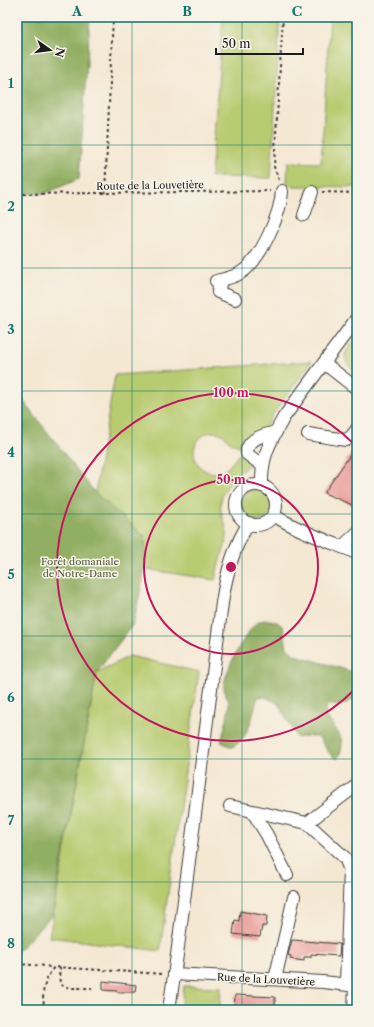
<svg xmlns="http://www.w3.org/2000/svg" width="374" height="1027" viewBox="0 0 374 1027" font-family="'Libre Caslon Text',serif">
	<rect width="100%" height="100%" fill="#f7f3e8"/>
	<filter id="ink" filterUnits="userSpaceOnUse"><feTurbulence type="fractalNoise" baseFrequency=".025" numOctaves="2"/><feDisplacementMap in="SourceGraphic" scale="8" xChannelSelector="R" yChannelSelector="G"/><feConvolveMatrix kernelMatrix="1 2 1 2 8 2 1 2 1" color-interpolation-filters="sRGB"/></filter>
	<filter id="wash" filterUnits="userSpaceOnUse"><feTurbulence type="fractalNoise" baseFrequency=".012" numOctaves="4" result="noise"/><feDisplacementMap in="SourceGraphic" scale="16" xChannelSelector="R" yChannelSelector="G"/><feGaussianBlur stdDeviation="0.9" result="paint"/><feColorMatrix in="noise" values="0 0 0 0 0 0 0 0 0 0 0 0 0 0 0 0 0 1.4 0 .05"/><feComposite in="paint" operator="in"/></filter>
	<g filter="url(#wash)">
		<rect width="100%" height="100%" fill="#f4e8d3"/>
		<g fill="#b7cb6f" stroke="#6a7446">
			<path d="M223,17H280L271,178L211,177Z"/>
			<path d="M330,17H357V187L291,186L287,183L288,162L321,163Z"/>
			<path d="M357,336V375L347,364L345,354Z"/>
			<path d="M312,361L275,411L265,428L242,447C240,446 236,445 234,444C226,440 225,432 213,432C208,432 203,435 200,438C183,455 205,482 225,470C230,466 235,459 239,454L245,457L250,464C235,477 215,492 222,515C224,522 227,527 227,535C227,544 223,551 220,559C218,566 217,573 215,580L145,569L146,551L144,536L95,493L115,375Z"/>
			<circle cx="257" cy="505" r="16"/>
			<path d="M130,656L199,672L160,951L49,937L97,672Z"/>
			<path d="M184,986L221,987L220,1010H181Z"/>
		</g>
		<g fill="#91af62" stroke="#56663f">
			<path d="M17,17H90L79,179L46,193L17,194Z"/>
			<path d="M17,393L95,493L144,536L146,551L145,569L133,624L97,672L52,915L17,952Z"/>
			<path d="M270,620L277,622L283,627L287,648L295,655L357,673V697C347,703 340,709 328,703C317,725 355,730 337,759C328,755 325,745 318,737L306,736L297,738L279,704L265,697H258C252,714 250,739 232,747L221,742C223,733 229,714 229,705C229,698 223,692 224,685C226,669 245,632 258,622C261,620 266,620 270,620Z"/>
		</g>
		<g id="blocks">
			<g fill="#e99593">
				<path d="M357,445V507L324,493Z"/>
				<path d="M240,911L267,916L266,926H262L260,937L233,934L235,920L239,921Z"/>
				<path d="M292,940L340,944L339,956L311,954V957H304V961L290,959L291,956L288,955Z"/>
				<path d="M103,981L136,985L135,992H117V991L103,990Z"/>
				<path d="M235,995L275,997V1010H234Z"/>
			</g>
		</g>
	</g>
	<g filter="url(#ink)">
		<use href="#blocks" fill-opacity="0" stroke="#3c3b37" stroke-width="1"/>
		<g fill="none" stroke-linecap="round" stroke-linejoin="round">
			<defs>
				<g id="minor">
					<path d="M304,215L312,192"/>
					<path d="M221,280L218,292L235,299"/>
					<path d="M216,281C226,279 235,277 242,272C261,259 281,213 282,191"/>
					<path d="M324,363L357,389"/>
					<path d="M308,434L346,440L351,437L357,429"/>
					<path d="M263,466L247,454V449C252,437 264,435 276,432"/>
					<circle cx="256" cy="505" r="20"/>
					<path d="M262,486C261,456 270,442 284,417L357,318"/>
					<path d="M273,515C299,531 328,541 357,553"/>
					<path d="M342,547L357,533"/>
					<path d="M230,806L307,823L345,858L350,870L346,984"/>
					<path d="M252,811L267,835L287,875"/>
					<path d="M307,823L357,785"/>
					<path d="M174,974L323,982L357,986"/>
					<path d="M275,979L294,897"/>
					<path d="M169,1010L177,955L222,603C226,575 233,547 249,523"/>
					<path d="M354,1010L355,985"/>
				</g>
			</defs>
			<use href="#minor" stroke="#3c3b37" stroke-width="14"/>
			<g stroke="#3c3b37" stroke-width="2" stroke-dasharray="3 3" stroke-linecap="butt">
				<path d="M357,153V146"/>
				<path d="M279,180L274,167L283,17"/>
				<path d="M322,192L357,193"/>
				<path d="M105,193L113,17"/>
				<path d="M17,194L270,191"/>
				<path d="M17,964L47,966L52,969"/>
				<path d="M60,967L59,978L61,985L70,988H92"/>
				<path d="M42,1010C45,1004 43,1000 43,994C44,984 48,975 54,967L162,974"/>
			</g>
			<use href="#minor" stroke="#fff" stroke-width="12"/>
		</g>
	</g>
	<path fill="none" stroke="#0f766e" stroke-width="1" stroke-opacity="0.55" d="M132,17V1010M242,17V1010M17,145H357M17,268H357M17,391H357M17,514H357M17,636H357M17,759H357M17,882H357"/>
	<g fill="none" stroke="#c2185b" stroke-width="2">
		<circle cx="231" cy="567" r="87"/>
		<path d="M356 688A174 174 0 1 1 356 446"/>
	</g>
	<g text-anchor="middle" stroke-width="3" stroke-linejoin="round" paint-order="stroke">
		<g font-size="10" fill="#1c1c1c" stroke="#f7f3e8">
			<text transform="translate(150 185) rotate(-1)" y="4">Route de la Louvetière</text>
			<text transform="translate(266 979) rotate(3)" y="4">Rue de la Louvetière</text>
		</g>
		<g font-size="10" fill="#525939" stroke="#f7f3e8">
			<text x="80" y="565">Forêt domaniale<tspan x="80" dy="12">de Notre-Dame</tspan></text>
		</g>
	</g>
	<circle cx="231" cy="567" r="6" fill="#c2185b" stroke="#f7f3e8" stroke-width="2"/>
	<g font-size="12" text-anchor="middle" font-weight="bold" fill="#c2185b" stroke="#f7f3e8" stroke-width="3" stroke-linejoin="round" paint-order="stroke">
		<text x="231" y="397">100 m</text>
		<text x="231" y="484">50 m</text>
	</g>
	<rect width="374" height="1027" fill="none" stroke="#f7f3e8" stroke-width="44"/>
	<g transform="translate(50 50) rotate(104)" stroke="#f7f3e8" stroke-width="3" paint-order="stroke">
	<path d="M0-3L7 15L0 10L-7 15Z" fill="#1c1c1c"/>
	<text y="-6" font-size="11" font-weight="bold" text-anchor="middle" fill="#1c1c1c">N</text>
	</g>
	<path d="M216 48v6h87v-6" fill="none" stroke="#1c1c1c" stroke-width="2"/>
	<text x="222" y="48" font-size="12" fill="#1c1c1c" stroke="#f7f3e8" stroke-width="3" paint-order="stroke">50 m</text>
	<rect x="22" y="22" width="330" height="983" fill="none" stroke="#0f766e" stroke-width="1.5"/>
	<g font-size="13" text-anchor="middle" font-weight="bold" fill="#0f766e">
		<text x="77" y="16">A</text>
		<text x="187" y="16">B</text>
		<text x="297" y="16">C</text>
		<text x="11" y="88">1</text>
		<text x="11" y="211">2</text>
		<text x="11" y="334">3</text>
		<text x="11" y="457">4</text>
		<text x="11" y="579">5</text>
		<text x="11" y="702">6</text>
		<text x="11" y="825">7</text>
		<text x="11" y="948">8</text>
	</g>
</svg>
